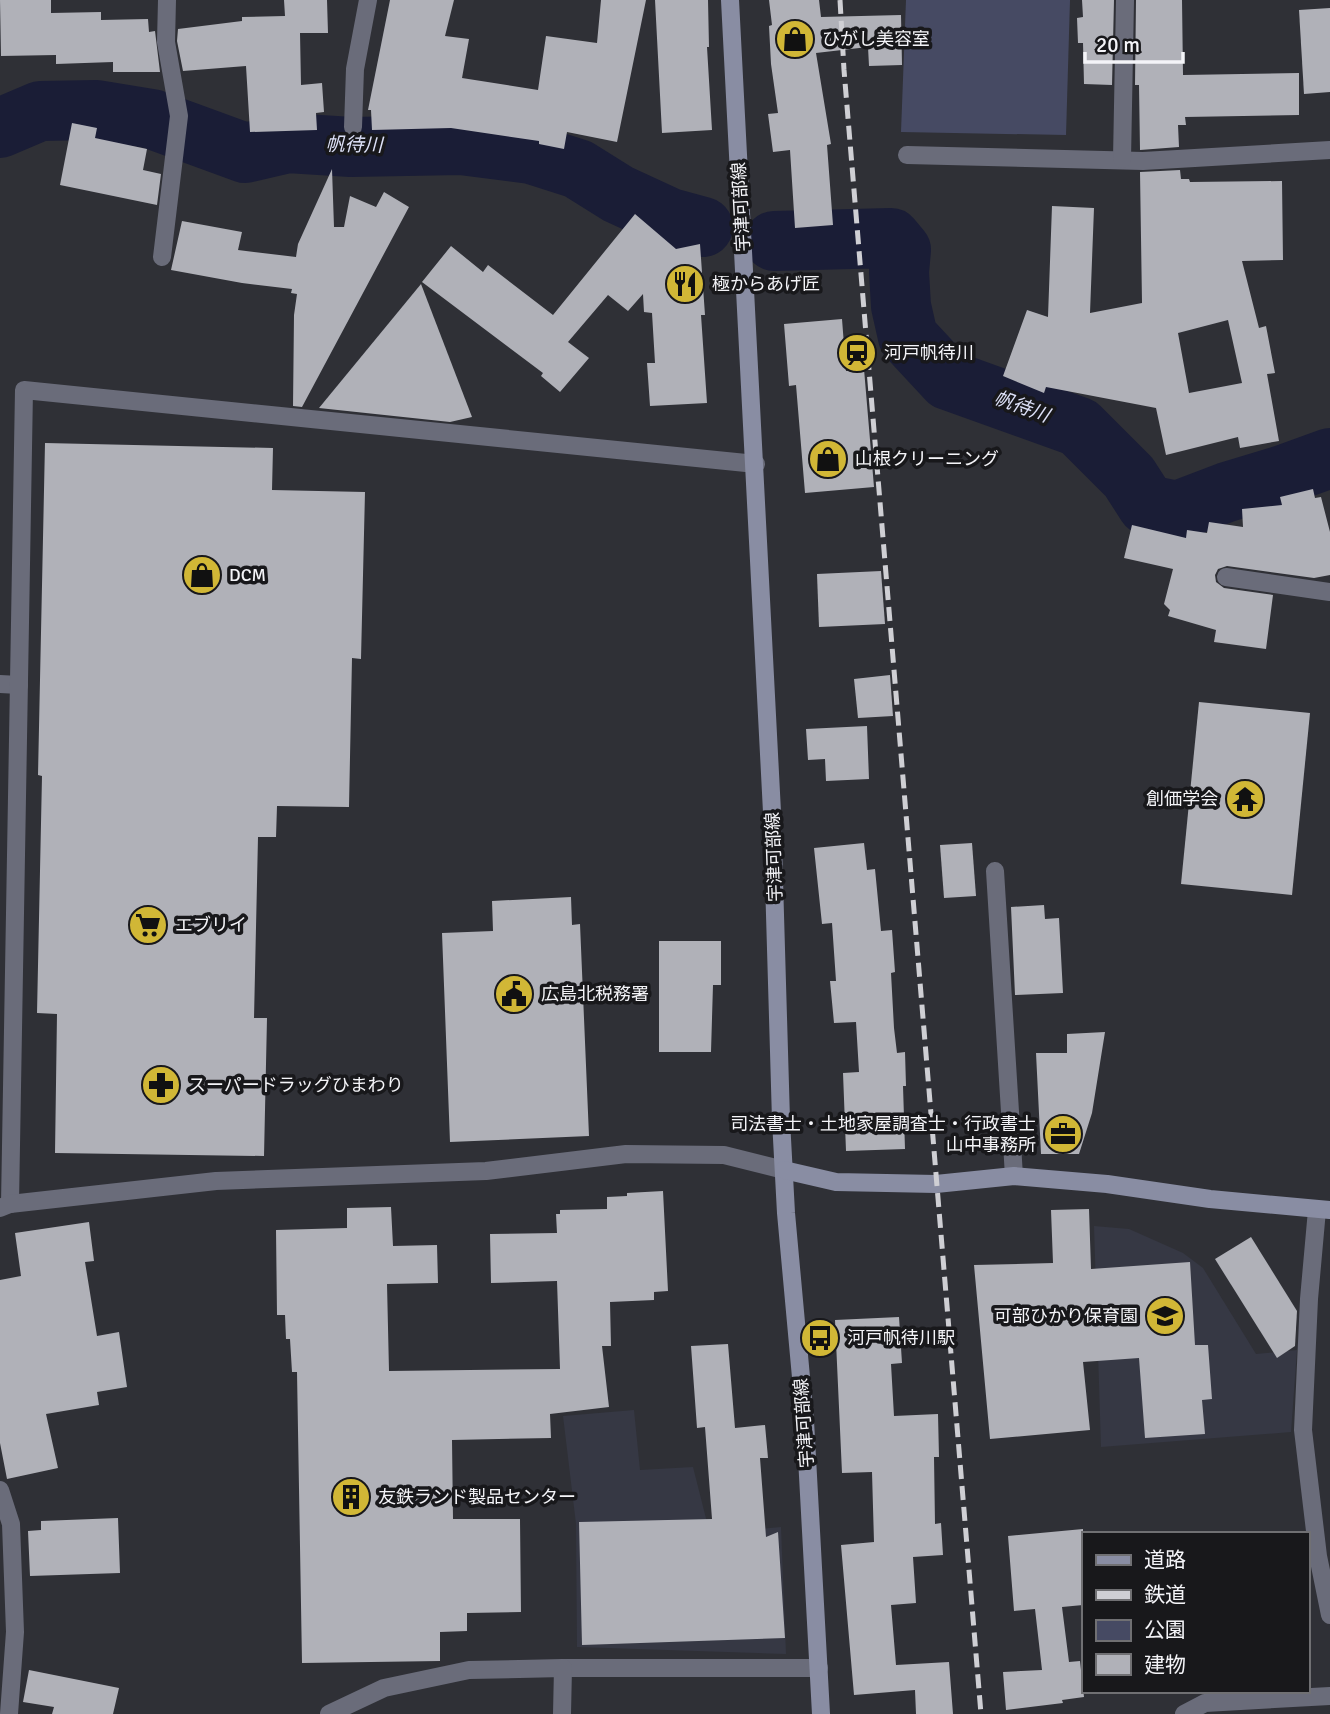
<svg xmlns="http://www.w3.org/2000/svg" width="1330" height="1714" viewBox="0 0 1330 1714" font-family="Signika,'Noto Sans JP',sans-serif">
	<rect width="100%" height="100%" fill="#2f3036"/>
	<g fill="#363844">
		<path d="M1094,1226L1129,1229L1183,1253L1203,1268L1256,1354L1297,1350L1291,1432L1101,1447Z"/>
		<path d="M634,1410L640,1470L693,1467L713,1546L746,1530L781,1527L786,1654L577,1647L576,1524L563,1416Z"/>
	</g>
	<path fill="#464a63" d="M906,0H1070L1066,135L901,132Z"/>
	<g fill="none" stroke-linecap="round" stroke-linejoin="round">
		<g stroke="#1a1d36" stroke-width="60">
			<path d="M0,128L40,111L97,110L152,119L245,153L288,143L351,147L461,145L531,154L578,169L618,194L670,218L703,227"/>
			<path d="M774,241L891,238L901,250L899,272L901,306L908,337L948,380L1079,427L1129,477L1147,505L1177,511L1227,492L1283,475L1330,458"/>
		</g>
	</g>
	<g fill="#b0b1b8" fill-rule="evenodd">
		<path d="M0,0H51V13L101,12V20L148,19L149,32L155,31L160,72H113V62L56,64V55L1,56Z"/>
		<path d="M284,0H327L328,33H300L301,85L322,83L324,112L316,113L317,130L250,132L246,66L183,71L177,41L178,29L242,21V17L285,16Z"/>
		<path d="M390,0H454L445,36L469,39L462,78L538,90L546,36L597,43L601,0H646L617,142L567,132L564,149L539,144V141L451,128L372,130L371,110H368Z"/>
		<path d="M655,0H708L709,47H707L712,130L662,133Z"/>
		<path d="M769,0H819L821,17L901,15L902,65L869,66L868,47L816,53L831,144L827,145L833,225L795,228L790,150L773,152L768,114L778,113L771,64L769,26L772,25Z"/>
		<path d="M1082,0H1114L1112,85L1084,84L1083,43H1078L1077,18L1083,17Z"/>
		<path d="M1136,0H1182L1183,75L1299,73V115L1185,117L1186,125H1178L1179,147L1140,150L1139,85H1135Z"/>
		<path d="M1330,8V92L1304,94L1299,10Z"/>
		<path d="M72,123L97,128L95,138L147,149L143,170L161,174L157,205L60,185Z"/>
		<path d="M332,169L334,227H344L350,196L376,207L384,192L409,207L302,407L293,406L294,315L297,294L291,293L292,289L242,283L171,270L182,221L242,232L238,250L296,257L298,244Z"/>
		<path d="M1180,170L1181,179H1189L1190,182L1282,181L1283,260L1242,261L1259,328L1266,326L1275,373L1267,374L1279,441L1240,448L1238,437L1166,455L1156,408L1046,387L1044,393L1003,376L1027,310L1048,317L1052,206L1094,208L1090,313L1142,303L1140,172ZM1228,320L1242,383L1189,393L1178,333Z"/>
		<path d="M635,214L676,249L700,244L705,315H701L707,403L650,406L647,363H655L652,313L644,312L643,294L628,311L608,295L568,342L589,358L560,392L541,376L543,373L422,282L451,246L483,272L488,265L553,315Z"/>
		<path d="M421,284L472,417L450,422L319,408Z"/>
		<path d="M842,319L846,371L864,369L874,487L805,493L796,385L789,386L784,324Z"/>
		<path d="M45,443L273,448L272,490L365,492L361,659L352,658L349,807L277,806L276,837H258L254,1018H267L264,1156L55,1153L57,1014L37,1013L42,776L38,775Z"/>
		<path d="M1313,489L1315,498L1321,497L1330,532V575L1314,578L1227,566L1218,569L1215,575L1216,582L1224,588L1273,595L1266,649L1214,642L1216,630L1168,616L1170,610L1164,604L1173,569L1124,558L1132,525L1186,538L1187,530L1207,533L1209,522L1243,527L1242,509L1282,505L1280,497Z"/>
		<path d="M881,571L885,624L819,627L817,574Z"/>
		<path d="M890,675L893,716L858,718L854,679Z"/>
		<path d="M1199,702L1310,713L1292,895L1181,884Z"/>
		<path d="M867,726L869,779L826,781L825,759L808,760L806,729Z"/>
		<path d="M864,843L867,870L875,869L881,931L892,930L895,972L891,973L894,1028L897,1053L905,1052L906,1086H903L905,1149L846,1151L843,1073L859,1072L856,1022L834,1023L830,981H836L832,923L822,924L814,848Z"/>
		<path d="M972,843L976,896L944,898L940,845Z"/>
		<path d="M571,897L572,925L580,924L589,1136L450,1142L442,933L493,931L492,901Z"/>
		<path d="M1044,905L1045,919L1059,918L1063,993L1015,995L1011,907Z"/>
		<path d="M659,941H721V985H713L711,1052H659Z"/>
		<path d="M1105,1032L1092,1113L1079,1154H1041L1036,1053H1067V1034Z"/>
		<path d="M663,1191L668,1291L654,1292V1300L610,1302L611,1346H602L609,1407L550,1414L551,1438L452,1440L453,1519H520L521,1612L467,1613V1631L440,1632V1661L302,1663L297,1372H292L290,1339H286L285,1315H277L276,1230L347,1228V1208L391,1207L393,1246L437,1245L438,1283L387,1284L389,1371L560,1369L557,1281L491,1283L490,1234L557,1233L556,1214H560V1210L607,1209V1197L627,1196V1193Z"/>
		<path d="M1089,1209L1091,1269L1190,1262L1195,1345H1208L1212,1399L1202,1400L1205,1434L1145,1438L1139,1358L1083,1362L1090,1430L990,1439L974,1265L1053,1263L1051,1210Z"/>
		<path d="M89,1222L94,1261L85,1262L97,1336L119,1332L127,1387L97,1392L99,1405L46,1414L58,1468L7,1479L0,1443V1280L21,1276L15,1233Z"/>
		<path d="M1251,1237L1297,1311L1295,1346L1277,1358L1215,1259Z"/>
		<path d="M899,1317L902,1363L891,1364L894,1416L938,1414L939,1457H934L935,1524L941,1523L943,1555L913,1557L916,1603L891,1605L896,1665L949,1662L953,1714H916L915,1690L854,1695L841,1545L874,1542L872,1472L842,1473L835,1320Z"/>
		<path d="M728,1344L735,1428L765,1425L768,1458H760L766,1537L778,1532L785,1638L582,1645L579,1522L712,1519L705,1427L697,1428L691,1346Z"/>
		<path d="M118,1518L120,1573L30,1576L28,1531L41,1530V1521Z"/>
		<path d="M1083,1529V1605L1062,1607L1069,1662L1080,1661L1084,1697L1062,1700L1063,1703L1006,1710L1003,1672L1042,1670L1035,1609L1014,1611L1008,1536Z"/>
		<path d="M29,1670L119,1688L113,1714H52L54,1707L23,1702Z"/>
	</g>
	<g fill="none" stroke-linecap="round" stroke-linejoin="round">
		<path stroke="#6a6c7a" stroke-width="18" d="M353,127L355,69L368,0"/>
		<g stroke="#6a6c7a" stroke-width="18">
			<path d="M907,155L1143,161L1330,150"/>
			<path d="M1122,159L1125,0"/>
			<path d="M162,257L179,116L166,42L167,0"/>
			<path d="M1226,577L1330,592"/>
			<path d="M0,684L19,685"/>
			<path d="M995,871L1014,1176"/>
			<path d="M10,1204L24,390L756,464"/>
			<path d="M0,1208L10,1204L216,1181L486,1171L626,1154L724,1155L784,1170"/>
			<path d="M1317,1210L1309,1299L1303,1430L1318,1556L1330,1615"/>
			<path d="M0,1490L11,1524L15,1632L9,1714"/>
			<path d="M563,1668H819"/>
			<path d="M329,1714L384,1688L469,1670L563,1668L562,1714"/>
			<path d="M1184,1714L1205,1703L1330,1696"/>
		</g>
		<g stroke="#898da3" stroke-width="18">
			<path d="M730,0L772,812L781,1120L786,1213L805,1421L821,1714"/>
			<path d="M784,1170L836,1182L936,1184L1014,1176L1107,1184L1210,1199L1330,1210"/>
		</g>
		<path stroke="#cfcfd4" stroke-width="5" stroke-dasharray="14 7" stroke-linecap="butt" d="M840,0L844,70L981,1714"/>
	</g>
	<defs>
		<symbol id="shop-disc" viewBox="-11 -11 22 22"><circle r="9.5" fill="#d1b736" stroke="#18181b"/><path d="M-5-2.5h2.3a2.7 3.5 0 0 1 5.4 0H5L5.5 6h-11ZM-1.5-2.5h3a1.5 2.3 0 0 0-3 0Z" fill="#111"/></symbol>
		<symbol id="restaurant-disc" viewBox="-11 -11 22 22"><circle r="9.5" fill="#d1b736" stroke="#18181b"/><path d="M-5-6h1v4h1v-4h1v4h1v-4h1v5L-1.5 .5V6h-2V.5L-5-1ZM5-6V6H3V1.5H1.5Q1.5-4 5-6Z" fill="#111"/></symbol>
		<symbol id="station-disc" viewBox="-11 -11 22 22"><circle r="9.5" fill="#d1b736" stroke="#18181b"/><path d="M-3-6H3Q5-6 5-4V2Q5 4 3 4L4.5 6H3L1.5 4h-3L-3 6H-4.5L-3 4Q-5 4-5 2V-4Q-5-6-3-6ZM-3.5-4v3h7v-3ZM-3.5 1v1.5H-2V1ZM2 1v1.5H3.5V1Z" fill="#111"/></symbol>
		<symbol id="temple-disc" viewBox="-11 -11 22 22"><circle r="9.5" fill="#d1b736" stroke="#18181b"/><path d="M0-6L5-2H3V0L6.5 2.5H4V6H1.5V3h-3V6H-4V2.5H-6.5L-3 0V-2H-5Z" fill="#111"/></symbol>
		<symbol id="supermarket-disc" viewBox="-11 -11 22 22"><circle r="9.5" fill="#d1b736" stroke="#18181b"/><path d="M-6-5.5h2.5l.6 2H6L4.5 2H-2.5L-4.4-4H-6ZM-1.5 3.2a1.3 1.3 0 1 0 .1 0ZM3 3.2a1.3 1.3 0 1 0 .1 0Z" fill="#111"/></symbol>
		<symbol id="civic-disc" viewBox="-11 -11 22 22"><circle r="9.5" fill="#d1b736" stroke="#18181b"/><path d="M-.6-6.5H3V-4.5H.6V-3L4-1V1h2V6H-6V1h2V-1L-.6-3ZM-1.2 2.5V6h2.4V2.5Z" fill="#111"/></symbol>
		<symbol id="pharmacy-disc" viewBox="-11 -11 22 22"><circle r="9.5" fill="#d1b736" stroke="#18181b"/><path d="M-2-6h4v4h4v4h-4v4h-4v-4h-4v-4h4Z" fill="#111"/></symbol>
		<symbol id="office-disc" viewBox="-11 -11 22 22"><circle r="9.5" fill="#d1b736" stroke="#18181b"/><path d="M-6-3h4V-5.5h4V-3h4V5H-6ZM-1-4.5V-3h2v-1.5ZM-6 0V1H6V0Z" fill="#111"/></symbol>
		<symbol id="school-disc" viewBox="-11 -11 22 22"><circle r="9.5" fill="#d1b736" stroke="#18181b"/><path d="M0-5L7-2L0 1L-7-2ZM-4 1L0 2.5L4 1V4Q0 6-4 4Z" fill="#111"/></symbol>
		<symbol id="bus-disc" viewBox="-11 -11 22 22"><circle r="9.5" fill="#d1b736" stroke="#18181b"/><path d="M-5-6H5V4H4V6H2V4H-2V6H-4V4H-5ZM-3.5-4V0h7V-4ZM-3.5 1.2v1.5H-2V1.2ZM2 1.2v1.5H3.5V1.2Z" fill="#111"/></symbol>
		<symbol id="building-disc" viewBox="-11 -11 22 22"><circle r="9.5" fill="#d1b736" stroke="#18181b"/><path d="M-4-6H4V6H1V3H-1V6H-4ZM-2.5-4.3h1.7v1.8h-1.7ZM.8-4.3h1.7v1.8H.8ZM-2.5-1h1.7V.8h-1.7ZM.8-1h1.7V.8H.8Z" fill="#111"/></symbol>
	</defs>
	<g fill-rule="evenodd">
		<use href="#shop-disc" x="773" y="17" width="44" height="44"/>
		<use href="#restaurant-disc" x="663" y="262" width="44" height="44"/>
		<use href="#station-disc" x="835" y="331" width="44" height="44"/>
		<use href="#shop-disc" x="806" y="437" width="44" height="44"/>
		<use href="#shop-disc" x="180" y="553" width="44" height="44"/>
		<use href="#temple-disc" x="1223" y="777" width="44" height="44"/>
		<use href="#supermarket-disc" x="126" y="903" width="44" height="44"/>
		<use href="#civic-disc" x="492" y="972" width="44" height="44"/>
		<use href="#pharmacy-disc" x="139" y="1063" width="44" height="44"/>
		<use href="#office-disc" x="1041" y="1112" width="44" height="44"/>
		<use href="#school-disc" x="1143" y="1294" width="44" height="44"/>
		<use href="#bus-disc" x="798" y="1316" width="44" height="44"/>
		<use href="#building-disc" x="329" y="1475" width="44" height="44"/>
	</g>
	<g text-anchor="middle" stroke-width="7" stroke-linejoin="round" paint-order="stroke">
		<g font-size="18" fill="#f4f4f8" stroke="#18181b" text-anchor="start">
			<text x="822" y="45">ひがし美容室</text>
			<text x="712" y="290">極からあげ匠</text>
			<text x="884" y="359">河戸帆待川</text>
			<text x="855" y="465">山根クリーニング</text>
			<text x="229" y="581">DCM</text>
			<text x="1218" y="805" text-anchor="end">創価学会</text>
			<text x="175" y="931">エブリイ</text>
			<text x="541" y="1000">広島北税務署</text>
			<text x="188" y="1091">スーパードラッグひまわり</text>
			<text x="1036" y="1130" text-anchor="end">司法書士・土地家屋調査士・行政書士<tspan x="1036" dy="21">山中事務所</tspan></text>
			<text x="1138" y="1322" text-anchor="end">可部ひかり保育園</text>
			<text x="847" y="1344">河戸帆待川駅</text>
			<text x="378" y="1503">友鉄ランド製品センター</text>
		</g>
		<g font-size="18" fill="#f4f4f8" stroke="#18181b">
			<text transform="translate(741 207) rotate(-93)" y="6">宇津可部線</text>
			<text transform="translate(774 857) rotate(-92)" y="6">宇津可部線</text>
			<text transform="translate(804 1423) rotate(-94)" y="6">宇津可部線</text>
		</g>
		<g font-size="19" font-style="italic" fill="#dee2f9" stroke="#18181b">
			<text transform="translate(354 144) rotate(1)" y="7">帆待川</text>
			<text transform="translate(1022 406) rotate(20)" y="7">帆待川</text>
		</g>
	</g>
	<rect x="1082" y="1532" width="228" height="161" fill="#18181b" stroke="#707073" stroke-width="2"/>
	<rect x="1096" y="1555" width="35" height="10" fill="#898da3" stroke="#707073" stroke-width="2"/>
	<text x="1144" y="1567" font-size="21" fill="#f4f4f8">道路</text>
	<rect x="1096" y="1590" width="35" height="10" fill="#cfcfd4" stroke="#707073" stroke-width="2"/>
	<text x="1144" y="1602" font-size="21" fill="#f4f4f8">鉄道</text>
	<rect x="1096" y="1620" width="35" height="21" fill="#464a63" stroke="#707073" stroke-width="2"/>
	<text x="1144" y="1637" font-size="21" fill="#f4f4f8">公園</text>
	<rect x="1096" y="1654" width="35" height="21" fill="#b0b1b8" stroke="#707073" stroke-width="2"/>
	<text x="1144" y="1672" font-size="21" fill="#f4f4f8">建物</text>
	<path d="M1085 52v10h98v-10" fill="none" stroke="#f4f4f8" stroke-width="3.5"/>
	<text x="1096" y="52" font-size="21" fill="#f4f4f8" stroke="#18181b" stroke-width="5" paint-order="stroke">20 m</text>
</svg>
